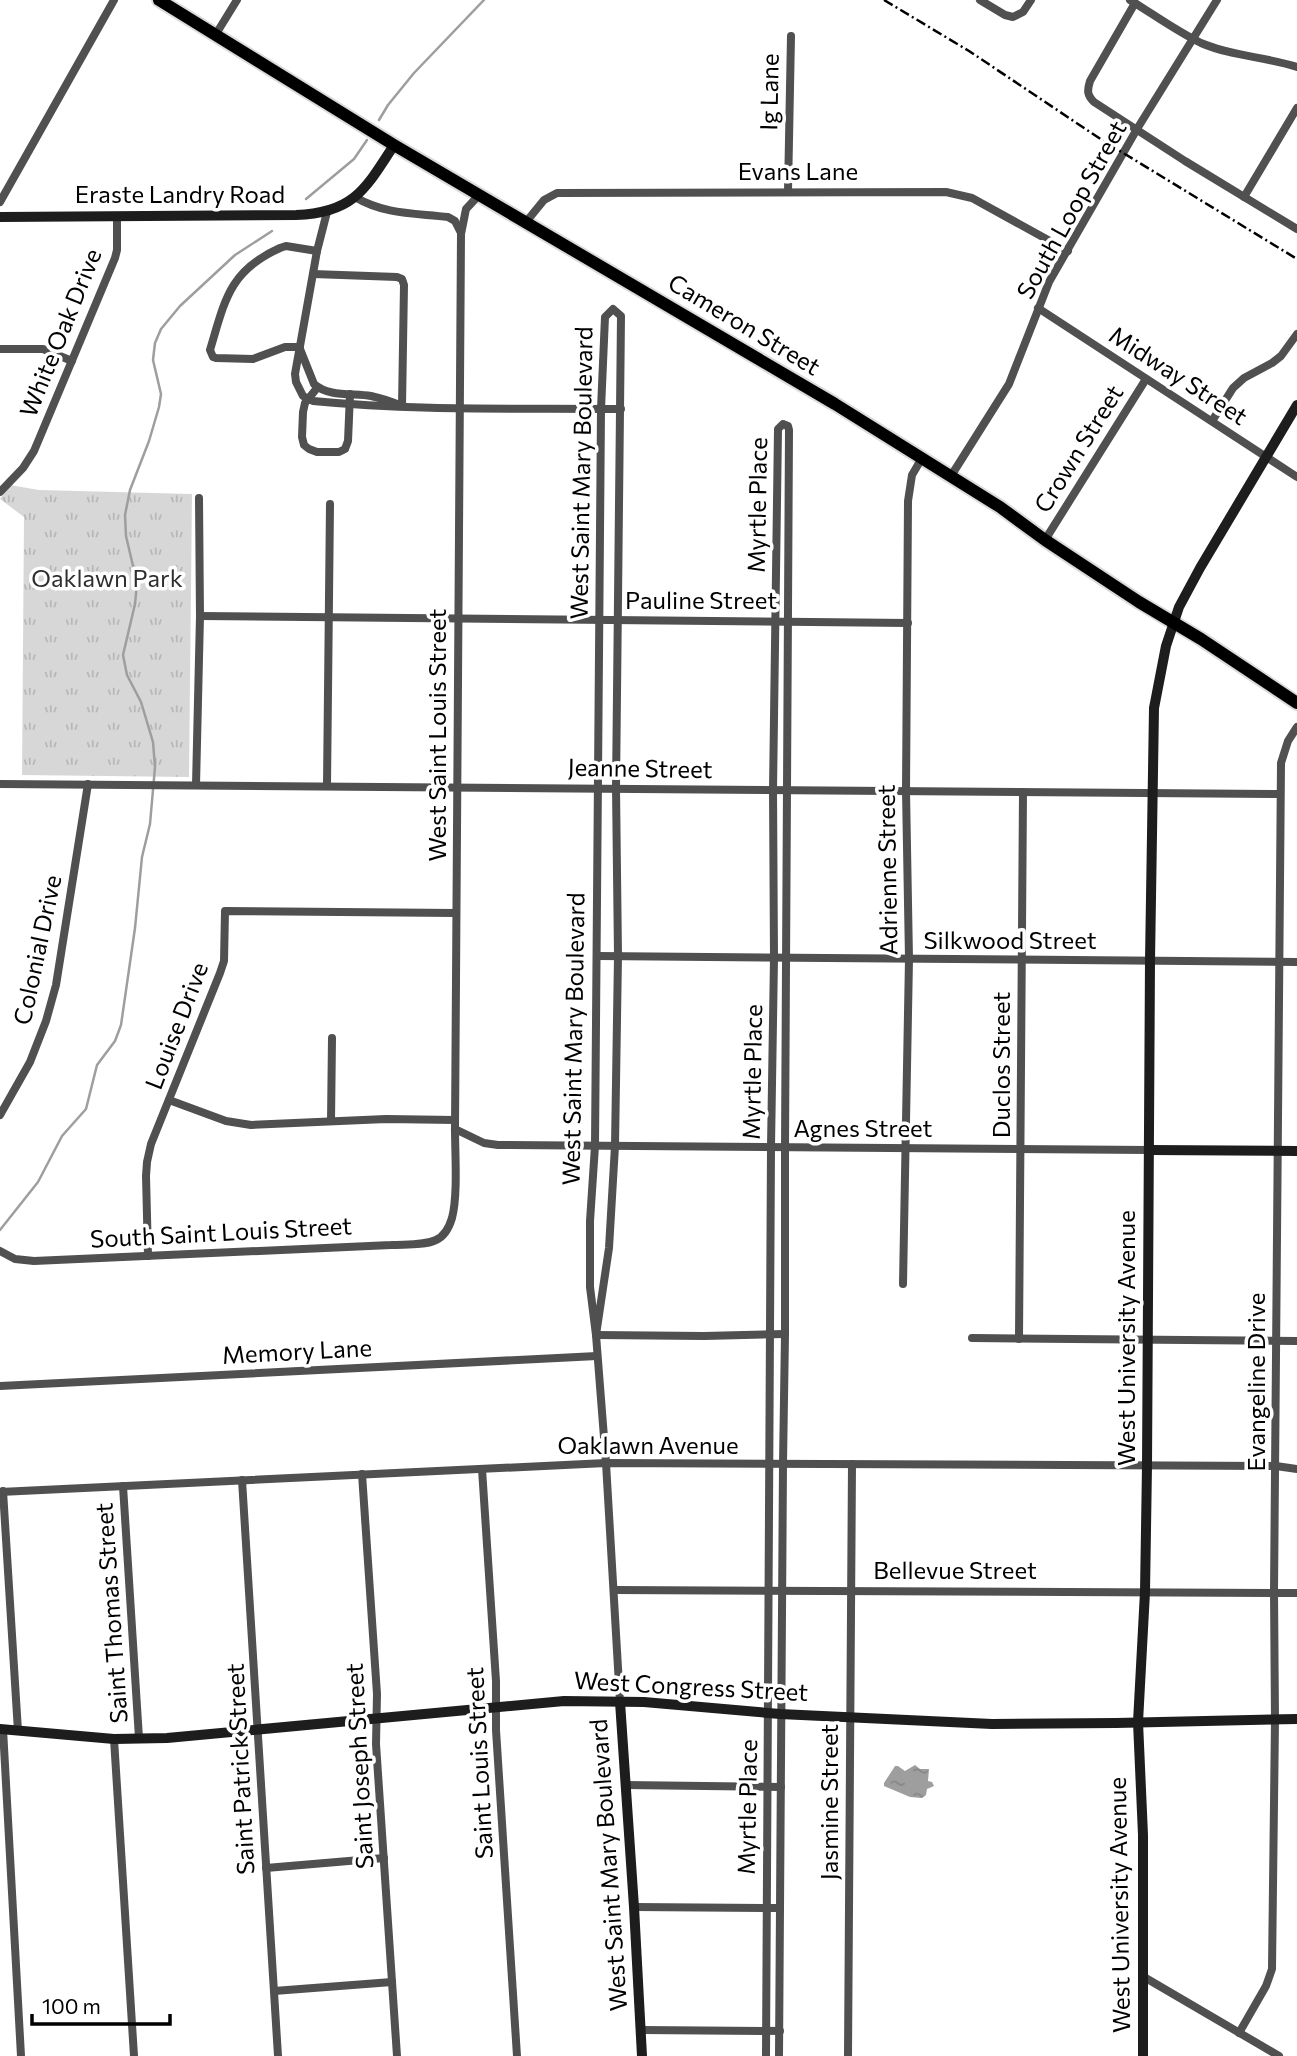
<svg xmlns="http://www.w3.org/2000/svg" width="1297" height="2056" viewBox="0 0 1297 2056" font-family="Commissioner,sans-serif">
	<defs>
		<pattern id="park-tufts" width="24" height="20" patternUnits="userSpaceOnUse" patternTransform="scale(1.75)"><rect width="24" height="20" fill="#d7d7d7"/><path d="M3 7l-1-3M5 7V3M7 7l1-3M15 17l-1-3M17 17v-4M19 17l1-3" fill="none" stroke="#b7b7b7"/></pattern>
		<pattern id="water-ripples" width="26" height="14" patternUnits="userSpaceOnUse" patternTransform="scale(1.75)"><rect width="26" height="14" fill="#9e9e9e"/><path d="M2 4q2-2 4 0t4 0M15 11q2-2 4 0t4 0" fill="none" stroke="#868686"/></pattern>
	</defs>
	<rect width="100%" height="100%" fill="#fff"/>
	<path fill="url(#park-tufts)" d="M10,485L39,490L192,494L189,777L22,775L24,517L0,499Z"/>
	<path fill="url(#water-ripples)" d="M915,1765L920,1769H929L928,1781L932,1782L934,1786L927,1789L926,1795L922,1798L910,1797L884,1786V1783L895,1766H898L905,1771Z"/>
	<g fill="none" stroke-linecap="round" stroke-linejoin="round">
		<g stroke="#9e9e9e" stroke-width="2.5">
			<path d="M379,120L388,105L414,73L484,0"/>
			<path d="M306,199L354,159L367,140"/>
			<path d="M0,1230L38,1182L62,1136L86,1109L97,1065L115,1041L121,1025L135,928L142,857L150,824L155,767L153,742L141,702L127,675L123,655L135,604L137,583L126,536L125,515L130,490L149,441L159,407L161,394L153,360L155,343L161,329L180,306L235,255L272,231"/>
		</g>
		<defs>
			<path id="primary" d="M159,0L394,145L835,404L1000,507L1045,540L1139,602L1201,639L1297,703"/>
		</defs>
		<use href="#primary" stroke="#dbdbdb" stroke-width="16"/>
		<g stroke="#505050" stroke-width="8">
			<path d="M980,0L1005,15L1013,17L1023,12L1031,0"/>
			<path d="M1130,0C1153,14 1176,31 1201,43C1231,56 1266,57 1297,67"/>
			<path d="M1135,3L1090,81C1087,91 1087,95 1094,102L1185,161L1297,229"/>
			<path d="M216,34L237,0"/>
			<path d="M788,191L791,36"/>
			<path d="M355,197C385,215 416,213 448,217L455,221L460,231"/>
			<path d="M1244,197L1297,108"/>
			<path d="M0,202L114,0"/>
			<path d="M327,212L317,251L295,374L296,382L303,396L313,401C415,411 518,408 621,409"/>
			<path d="M526,222L544,200L557,193L946,192L972,198L1068,251"/>
			<path d="M313,274L397,277L402,279L404,285L402,406"/>
			<path d="M1038,308L1297,477"/>
			<path d="M300,347H285L253,359L216,358L213,357L210,350C225,300 229,271 280,248L286,246L317,251"/>
			<path d="M0,349H43L72,361"/>
			<path d="M300,349L314,384C328,397 353,393 371,396C380,398 390,401 399,405"/>
			<path d="M317,388L305,403L303,412L302,437L304,445L309,449L317,452H339L345,449L348,441L350,394"/>
			<path d="M1212,421L1233,388L1244,378L1272,363L1281,356L1297,334"/>
			<path d="M951,476L1009,384L1049,282L1137,129L1217,0"/>
			<path d="M0,492L23,468L34,451L115,258L117,250V216"/>
			<path d="M1045,540L1146,379"/>
			<path d="M200,616L908,623"/>
			<path d="M0,784L1280,794"/>
			<path d="M196,785L200,616L199,498"/>
			<path d="M327,786L330,504"/>
			<path d="M598,956L1297,962"/>
			<path d="M169,1100L226,1121L251,1125L386,1119L455,1120"/>
			<path d="M0,1115L30,1062L46,1021L56,985L88,784"/>
			<path d="M331,1121L332,1038"/>
			<path d="M455,1129L484,1143L498,1145L1149,1150"/>
			<path d="M0,1251L15,1259L34,1261L391,1245C405,1244 423,1246 436,1240C445,1236 449,1228 452,1218C458,1195 455,1154 455,1129L461,234L466,209L479,195"/>
			<path d="M148,1256L146,1176L147,1162L151,1144L220,973L224,961L225,911L455,913"/>
			<path d="M903,1284L909,959L906,791L908,501L912,475L922,458"/>
			<path d="M596,1335L609,1248L615,1146L618,956L616,788L621,316L613,309L605,317L601,409L595,1146L590,1221V1287L596,1335L606,1463L620,1702"/>
			<path d="M596,1335L704,1336L785,1334"/>
			<path d="M972,1338L1297,1341"/>
			<path d="M1019,1339L1023,792"/>
			<path d="M0,1386L597,1356"/>
			<path d="M482,1469L496,1681V1730L517,2056"/>
			<path d="M362,1474L377,1694L376,1744L397,2056"/>
			<path d="M242,1480L278,2056"/>
			<path d="M123,1486L139,1738"/>
			<path d="M3,1491L18,1731"/>
			<path d="M0,1492L606,1463L1276,1466L1297,1469"/>
			<path d="M614,1590L1297,1593"/>
			<path d="M3,1729L21,2056"/>
			<path d="M114,1739L134,2056"/>
			<path d="M625,1785L781,1787"/>
			<path d="M266,1868L384,1858"/>
			<path d="M634,1907L780,1908"/>
			<path d="M1144,1977L1279,2056"/>
			<path d="M274,1991L392,1982"/>
			<path d="M641,2030L780,2031"/>
			<path d="M1239,2033L1266,1986L1272,1969L1275,1720L1274,1592L1281,763L1288,741L1297,727"/>
			<path d="M766,2056L771,1147L774,958L773,790L778,429L783,424L788,426L789,430L785,1147V1334L783,1464L779,2056"/>
			<path d="M848,2056L852,1464"/>
		</g>
		<g stroke="#1d1d1d" stroke-width="10">
			<path d="M0,217L296,215C353,213 365,190 394,145"/>
			<path d="M1149,1150L1297,1151"/>
			<path d="M620,1702L634,1907L642,2056"/>
			<path d="M0,1729L114,1739L167,1738L564,1701L644,1702L780,1714L992,1724L1116,1723L1297,1719"/>
			<path d="M1143,2056V1835L1138,1722L1145,1592L1147,1466L1150,961L1154,708L1166,646L1179,607L1200,568L1297,405"/>
		</g>
		<use href="#primary" stroke="#000" stroke-width="12"/>
		<path stroke="#000" stroke-width="2.5" stroke-dasharray="10 3.5 2 3.5" stroke-linecap="butt" d="M884,0L969,51L1102,140L1297,259"/>
	</g>
	<g text-anchor="middle" stroke-width="7" stroke-linejoin="round" paint-order="stroke">
		<g font-size="24" fill="#000" stroke="#fff">
			<text transform="translate(770 92) rotate(-89)" y="8">Ig Lane</text>
			<text x="798" y="180">Evans Lane</text>
			<text x="180" y="203">Eraste Landry Road</text>
			<text transform="translate(1072 210) rotate(-61)" y="8">South Loop Street</text>
			<text transform="translate(744 325) rotate(31)" y="8">Cameron Street</text>
			<text transform="translate(61 333) rotate(-68)" y="8">White Oak Drive</text>
			<text transform="translate(1178 376) rotate(33)" y="8">Midway Street</text>
			<text transform="translate(1079 449) rotate(-58)" y="8">Crown Street</text>
			<text transform="translate(582 473) rotate(-89)" y="8">West Saint Mary Boulevard</text>
			<text transform="translate(758 505) rotate(-89)" y="8">Myrtle Place</text>
			<text x="701" y="609">Pauline Street</text>
			<text transform="translate(438 735) rotate(-90)" y="8">West Saint Louis Street</text>
			<text transform="translate(640 769) rotate(1)" y="8">Jeanne Street</text>
			<text transform="translate(888 870) rotate(-91)" y="8">Adrienne Street</text>
			<text x="1010" y="949">Silkwood Street</text>
			<text transform="translate(38 950) rotate(-78)" y="8">Colonial Drive</text>
			<text transform="translate(177 1026) rotate(-69)" y="8">Louise Drive</text>
			<text transform="translate(574 1039) rotate(-89)" y="8">West Saint Mary Boulevard</text>
			<text transform="translate(1002 1065) rotate(-90)" y="8">Duclos Street</text>
			<text transform="translate(753 1072) rotate(-89)" y="8">Myrtle Place</text>
			<text x="863" y="1137">Agnes Street</text>
			<text transform="translate(221 1233) rotate(-3)" y="8">South Saint Louis Street</text>
			<text transform="translate(1127 1338) rotate(-90)" y="8">West University Avenue</text>
			<text transform="translate(297 1352) rotate(-3)" y="8">Memory Lane</text>
			<text transform="translate(1257 1382) rotate(-90)" y="8">Evangeline Drive</text>
			<text x="648" y="1454">Oaklawn Avenue</text>
			<text x="955" y="1579">Bellevue Street</text>
			<text transform="translate(112 1613) rotate(-94)" y="8">Saint Thomas Street</text>
			<text transform="translate(691 1687) rotate(3)" y="8">West Congress Street</text>
			<text transform="translate(480 1763) rotate(-93)" y="8">Saint Louis Street</text>
			<text transform="translate(360 1766) rotate(-93)" y="8">Saint Joseph Street</text>
			<text transform="translate(241 1769) rotate(-93)" y="8">Saint Patrick Street</text>
			<text transform="translate(830 1802) rotate(-90)" y="8">Jasmine Street</text>
			<text transform="translate(748 1807) rotate(-89)" y="8">Myrtle Place</text>
			<text transform="translate(609 1865) rotate(-94)" y="8">West Saint Mary Boulevard</text>
			<text transform="translate(1120 1905) rotate(-91)" y="8">West University Avenue</text>
		</g>
		<g font-size="24" fill="#2e2e2e" stroke="#fff">
			<text x="107" y="587">Oaklawn Park</text>
		</g>
	</g>
	<path d="M32 2014v10h138v-10" fill="none" stroke="#000000" stroke-width="3.5"/>
	<text x="42" y="2014" font-size="21" fill="#000000" stroke="#ffffff" stroke-width="5" paint-order="stroke">100 m</text>
</svg>
